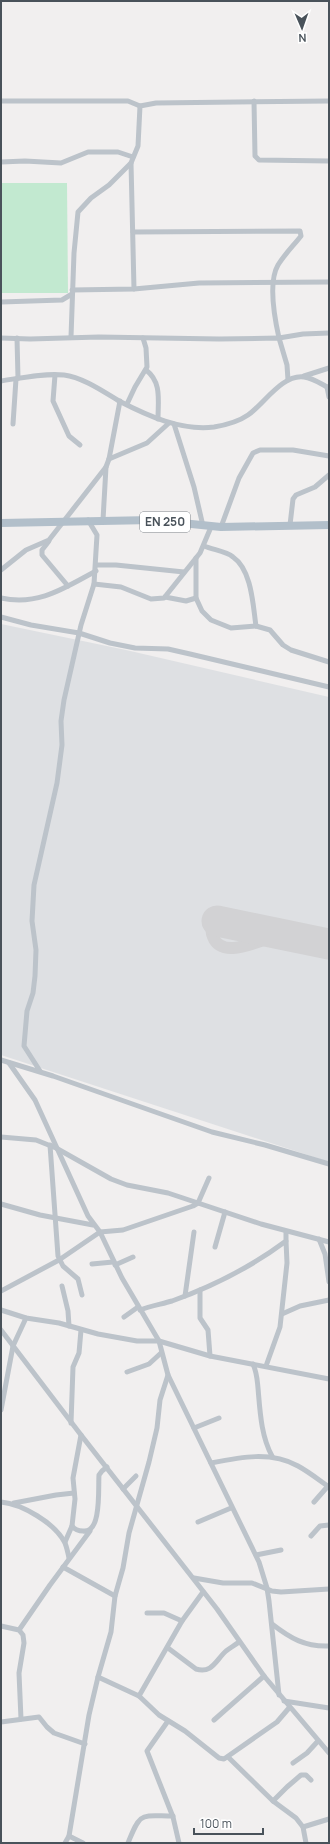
<svg xmlns="http://www.w3.org/2000/svg" width="330" height="1844" viewBox="0 0 330 1844" font-family="Manrope,sans-serif">
	<rect width="100%" height="100%" fill="#f1efef"/>
	<path fill="#dee0e3" d="M1,624L126,650L329,697V1162L1,1055Z"/>
	<path fill="#c2e9d0" d="M1,183H67L68,293H1Z"/>
	<g fill="none" stroke-linecap="round" stroke-linejoin="round">
		<path stroke="#d2d2d4" stroke-width="12" d="M217,921C212,926 210,930 213,937C222,959 255,942 270,938C276,936 283,936 289,936"/>
		<path stroke="#d2d2d4" stroke-width="31" d="M217,921L329,944"/>
		<g stroke="#bcc3ca" stroke-width="5">
			<path d="M1,101H128L140,106"/>
			<path d="M254,101L255,156L259,160L329,161"/>
			<path d="M1,162L25,161L61,163L88,152H118L133,157"/>
			<path d="M131,163L134,289"/>
			<path d="M133,232L300,231L301,236C294,245 284,255 278,265C268,282 275,320 279,338L303,334L329,333"/>
			<path d="M72,290L134,289L199,283L329,282"/>
			<path d="M1,302L62,300L72,294"/>
			<path d="M71,337L74,253L78,212L91,198L109,185L131,163L138,146L140,106L156,103L329,101"/>
			<path d="M1,338L30,339L99,337L219,339L279,338L287,365L288,380"/>
			<path d="M17,338L18,378"/>
			<path d="M146,370C162,382 158,401 158,419"/>
			<path d="M55,375L53,401L69,436L80,445"/>
			<path d="M304,376L329,368"/>
			<path d="M1,381C21,378 44,373 64,375C82,377 104,392 119,401C148,416 181,431 214,427C226,425 238,422 248,415C264,404 282,374 304,377C313,378 321,384 329,388"/>
			<path d="M327,387L329,397"/>
			<path d="M127,404L135,387L147,367L146,348L143,338"/>
			<path d="M13,424L16,379"/>
			<path d="M174,424L194,487L203,526"/>
			<path d="M109,459L147,443L169,423"/>
			<path d="M103,520L106,467L109,459L120,401"/>
			<path d="M290,525L293,499L296,495L315,487L329,475"/>
			<path d="M221,527L239,478L253,453L260,450H293L329,456"/>
			<path d="M49,541L42,550V555L68,586"/>
			<path d="M204,546C213,550 226,551 233,557C252,570 253,606 256,626"/>
			<path d="M196,558V598L202,611L211,620L231,628L256,626L270,630L283,645L291,650L329,662"/>
			<path d="M96,565H116L184,572"/>
			<path d="M1,570L26,550L49,540L106,467"/>
			<path d="M94,584L121,587L151,599L164,598L200,553L211,527"/>
			<path d="M165,597L186,601L196,598"/>
			<path d="M1,598C39,606 64,588 96,571"/>
			<path d="M1,617L31,625L79,633L110,643L135,648L168,649L190,654L329,687"/>
			<path d="M1,1060L53,1076L212,1132L265,1145L329,1164"/>
			<path d="M9,1063L35,1100L88,1216L100,1232L122,1278L159,1341L168,1375L259,1562L267,1588L269,1601L279,1695"/>
			<path d="M40,1071L24,1046L27,1011L33,993L35,976L36,950L32,921L34,885L57,783L62,745L61,721L64,700L81,625L94,584L97,535L88,520"/>
			<path d="M1,1137L36,1140L56,1148L111,1179L127,1185L168,1193L261,1224L329,1242"/>
			<path d="M50,1145L58,1256L63,1266L78,1279L82,1295"/>
			<path d="M1,1204L40,1215L93,1225"/>
			<path d="M319,1239L325,1254L329,1282"/>
			<path d="M215,1247L225,1212"/>
			<path d="M92,1264L113,1262"/>
			<path d="M115,1265L133,1257"/>
			<path d="M62,1286L68,1311L69,1326"/>
			<path d="M200,1290V1318L208,1330L210,1356"/>
			<path d="M1,1291L59,1260L100,1232L123,1230L193,1206L198,1203L209,1178"/>
			<path d="M185,1296L194,1232"/>
			<path d="M1,1310L26,1318L59,1323L98,1334L137,1341H159L210,1356L329,1379"/>
			<path d="M140,1310C150,1306 162,1304 172,1301C214,1286 251,1267 286,1241V1232"/>
			<path d="M282,1314L300,1306L329,1300"/>
			<path d="M124,1317L138,1307"/>
			<path d="M1,1330L81,1435L217,1609L264,1676L329,1753"/>
			<path d="M253,1364C257,1373 257,1378 258,1388C260,1411 261,1436 272,1456"/>
			<path d="M266,1366L280,1327L287,1263L286,1241"/>
			<path d="M127,1372L149,1364L161,1353"/>
			<path d="M1,1410L13,1346L26,1318"/>
			<path d="M71,1423L73,1367L79,1353L81,1330"/>
			<path d="M194,1428L219,1418"/>
			<path d="M81,1435L73,1478L75,1499L72,1526C74,1529 79,1531 83,1531C102,1534 98,1487 99,1475L102,1471L107,1467"/>
			<path d="M211,1463C241,1457 271,1451 298,1466C309,1472 319,1480 329,1487"/>
			<path d="M123,1489L136,1476"/>
			<path d="M1,1502C22,1504 55,1523 65,1543C67,1548 68,1553 69,1558"/>
			<path d="M314,1502L328,1486"/>
			<path d="M14,1503L56,1495L74,1493"/>
			<path d="M198,1522L231,1508"/>
			<path d="M311,1536L320,1526L329,1525"/>
			<path d="M65,1542L72,1526"/>
			<path d="M256,1555L281,1550"/>
			<path d="M63,1567L115,1596"/>
			<path d="M194,1578L223,1583H252L272,1591L281,1592L329,1589"/>
			<path d="M203,1592L182,1621L139,1696L159,1715L185,1731L219,1758L224,1759L277,1722L289,1708"/>
			<path d="M147,1613H164L182,1621"/>
			<path d="M272,1624C290,1638 305,1647 329,1646"/>
			<path d="M1,1626L19,1630L23,1635L24,1643L19,1673L21,1719"/>
			<path d="M19,1630L50,1585L90,1531"/>
			<path d="M168,1648L196,1669C212,1674 216,1660 226,1651C230,1648 235,1645 239,1642"/>
			<path d="M139,1696L98,1677L111,1632L115,1596L123,1568L129,1533L149,1462L157,1428L160,1400L168,1375"/>
			<path d="M284,1701L329,1708"/>
			<path d="M214,1720L264,1676"/>
			<path d="M168,1721L147,1751L173,1817L179,1843"/>
			<path d="M1,1722L39,1717L47,1727L54,1733L85,1744"/>
			<path d="M228,1757L273,1801L296,1818L303,1827L306,1843"/>
			<path d="M293,1763L307,1753L318,1741"/>
			<path d="M273,1801L287,1787L301,1775H306L311,1780"/>
			<path d="M303,1827L329,1819"/>
			<path d="M69,1836L83,1843"/>
			<path d="M65,1843L69,1836L89,1715L98,1677"/>
			<path d="M128,1843C141,1811 140,1816 173,1816"/>
		</g>
		<path stroke="#b2bfca" stroke-width="8" d="M1,523L152,520L221,527L329,525"/>
	</g>
	<g text-anchor="middle" stroke-width="3.5" stroke-linejoin="round" paint-order="stroke">
		<rect fill="#fff" stroke="#80868c" stroke-width="1" x="140" y="512" width="50" height="20" rx="3"/>
		<g font-size="12" font-weight="bold" fill="#49525a">
			<text x="165" y="526">EN 250</text>
		</g>
	</g>
	<rect width="330" height="1844" fill="none" stroke="#49525a" stroke-width="4"/>
	<g transform="translate(302 28) rotate(178)" stroke="#ffffff" stroke-width="3" paint-order="stroke">
	<path d="M0-3L7 15L0 10L-7 15Z" fill="#49525a"/>
	<text y="-6" font-size="11" font-weight="bold" text-anchor="middle" fill="#49525a">N</text>
	</g>
	<path d="M194 1828v6h69v-6" fill="none" stroke="#49525a" stroke-width="2"/>
	<text x="200" y="1828" font-size="12" fill="#49525a" stroke="#ffffff" stroke-width="3" paint-order="stroke">100 m</text>
</svg>
